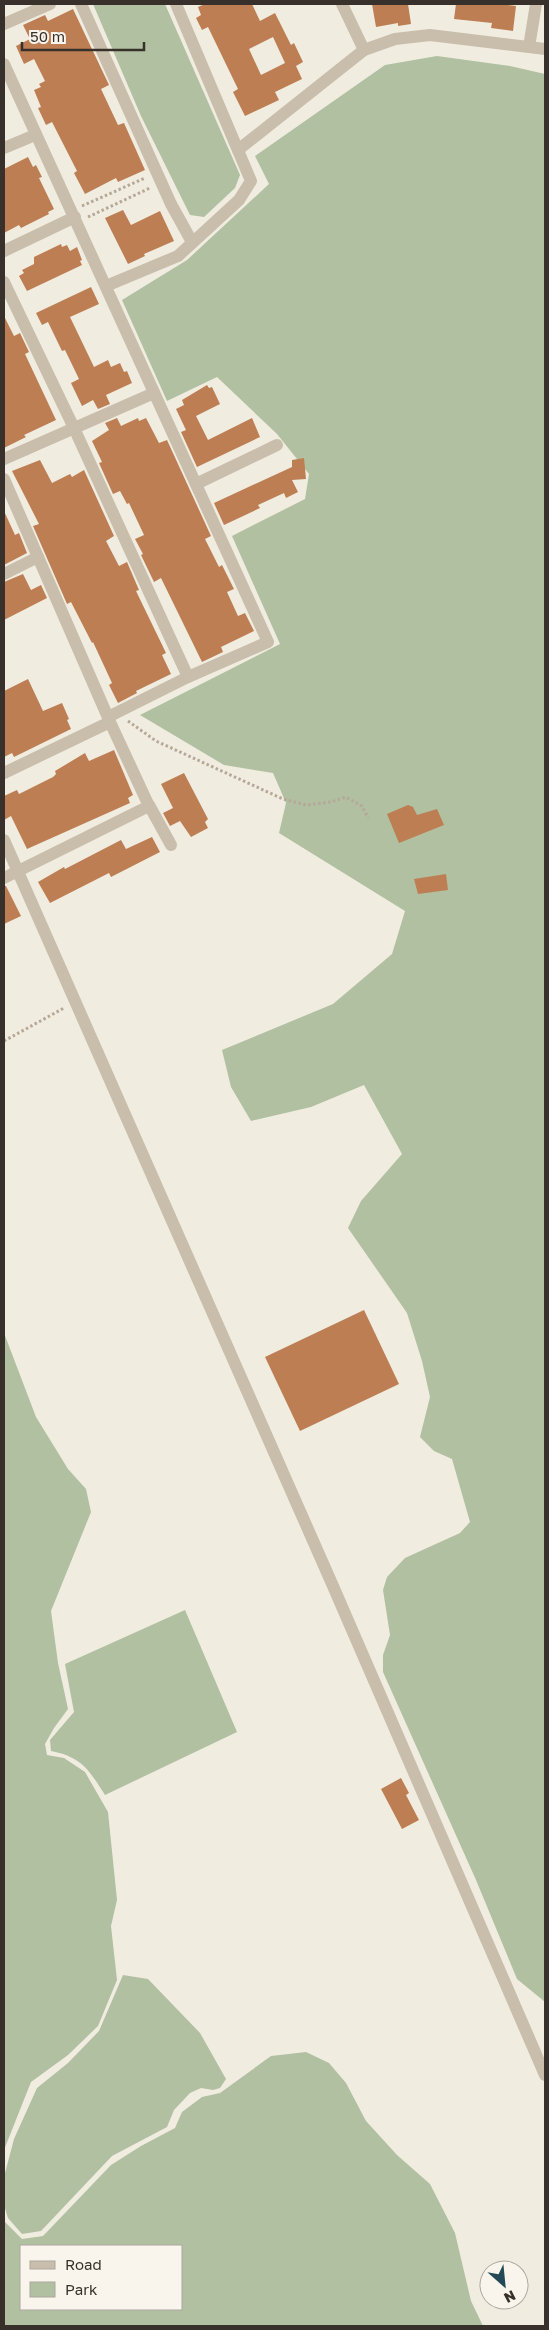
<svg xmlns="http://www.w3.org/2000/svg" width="549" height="2330" viewBox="0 0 549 2330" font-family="'Golos Text',sans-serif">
	<rect width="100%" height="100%" fill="#f1ece0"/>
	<g fill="#b0c0a1" fill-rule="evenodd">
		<path d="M93,4H165L240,175L235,188L204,217L190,215L141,116Z"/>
		<path d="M437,56L510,66L545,74V2002L517,1979L476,1880L383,1672V1655L390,1635L383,1590L387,1577L405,1558L460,1533L470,1522L452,1459L434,1451L420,1437L430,1397L422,1361L407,1313L348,1228L361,1201L402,1154L364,1085L311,1107L251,1121L231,1087L222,1050L333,1004L392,954L405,911L279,833L286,803L273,773L224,765L140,715L280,644L232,536L305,499L309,474L277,434L217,377L167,401L122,300L187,260L269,184L255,156L385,65Z"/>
		<path d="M4,1333L36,1417L68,1469L86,1489L91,1512L51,1611L58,1663L68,1709L54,1728L45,1744L47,1755L64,1758L85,1772L108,1812L117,1900L111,1926L117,1980L98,2026L68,2055L31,2082L4,2150Z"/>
		<path d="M185,1610L237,1732L105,1795C89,1770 82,1757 51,1751L50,1740L74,1712L65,1664Z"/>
		<path d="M123,1975L148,1979L200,2033L226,2079L220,2088L213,2090L201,2088L190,2093L174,2110L167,2127L112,2156L41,2231L22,2234L8,2218L4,2205V2177L14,2139L37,2088L68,2063L99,2031Z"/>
		<path d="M306,2052L329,2063L346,2083L366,2121L397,2155L430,2184L455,2233L471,2301L483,2326H4V2221L22,2239L43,2236L111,2165L141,2146L175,2128L182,2112L202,2097L220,2093L271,2056ZM181,2246V2309H21V2246Z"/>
	</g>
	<g fill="#bd7e53" fill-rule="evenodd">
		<path d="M205,4H252L260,21L275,13L291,45L294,43L303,62L296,66L302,79L275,92L279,100L245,116L233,92L238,89L208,27L202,30L196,18L201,15L198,7ZM273,37L285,63L261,75L249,49Z"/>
		<path d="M372,4H408L411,24L398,26V23L376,27Z"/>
		<path d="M456,4H500L516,6L513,31L491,28L492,23L454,19Z"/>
		<path d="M73,9L109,85L101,89L118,125L124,123L145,170L118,182L116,178L85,194L74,173L77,171L52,122L46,125L38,108L41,107L34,90L41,87L39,84L45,81L34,59L24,64L16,46L30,39L23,25L45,15L48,21Z"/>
		<path d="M28,157L33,167L36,165L42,177L39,178L54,209L48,212L49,214L21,228L19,225L4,233V169Z"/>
		<path d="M123,210L131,225L160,211L174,241L144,254L145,256L128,264L105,218Z"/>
		<path d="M61,244L62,247L67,245L70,251L77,247L82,260L80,261L82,265L27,291L19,276L24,273L22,270L34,264V257Z"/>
		<path d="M91,287L99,304L70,317L94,367L108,360L111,367L120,363L124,372L127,371L132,383L106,395L110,404L98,409L93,400L82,406L71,383L79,379L65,350L62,351L48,322L42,325L36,313Z"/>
		<path d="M4,316L14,336L20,333L29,352L25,354L56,420L24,435L26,437L4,448Z"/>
		<path d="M207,385L209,388L212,387L220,404L196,416L208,440L252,418L260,437L197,467L181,432L186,430L185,428L176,409L184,405L182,400Z"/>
		<path d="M117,418L121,426L138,418L139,421L146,418L159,443L167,440L211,536L205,539L219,567L222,565L234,589L227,592L238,616L245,613L254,631L221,647L223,652L202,662L161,578L154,582L141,555L143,554L135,539L144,535L129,503L127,504L120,491L113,494L99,463L102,462L92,441L109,430L105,423Z"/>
		<path d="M304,458L306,479L292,480L298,492L286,498L284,493L258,505L260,508L224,525L214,503L292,467V460Z"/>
		<path d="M40,460L52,483L70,474L72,477L84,470L114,536L106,541L119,566L127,562L139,590L136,591L166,653L162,655L171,674L136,691L137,693L118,703L109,685L112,683L93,642L92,643L71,602L67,604L33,526L39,524L12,471Z"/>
		<path d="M4,511L15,535L19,533L27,553L4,565Z"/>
		<path d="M23,574L31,590L41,585L47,598L4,620V582Z"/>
		<path d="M28,679L43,711L62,703L69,719L67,720L71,729L14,757L12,753L4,757V691Z"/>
		<path d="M114,750L133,795L128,798L130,803L27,849L11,816L4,820V796L17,790L19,794L53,777L56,774L55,771L85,753L89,761Z"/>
		<path d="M184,773L208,819L205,822L208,828L191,837L180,821L170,826L163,813L173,808L161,784Z"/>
		<path d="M408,805L413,807L417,815L437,809L444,825L399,843L387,814Z"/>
		<path d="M152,837L160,852L111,877L109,873L50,903L38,882L64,867L65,869L121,840L126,849Z"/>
		<path d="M446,874L448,890L418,894L414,879Z"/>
		<path d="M4,886H6L21,916L4,924Z"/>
		<path d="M364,1310L399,1384L300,1431L265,1357Z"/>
		<path d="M401,1778L409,1793L406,1795L419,1820L402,1829L381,1789Z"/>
	</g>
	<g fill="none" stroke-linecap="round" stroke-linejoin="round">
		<g stroke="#b5a897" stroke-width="3" stroke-dasharray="2.5 2.5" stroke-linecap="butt">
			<path d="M82,206L145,178"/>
			<path d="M88,217L150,188"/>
			<path d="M128,721L156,741L283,799L306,805L331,802L346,797L362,806L368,818"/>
			<path d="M4,1041L64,1008"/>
		</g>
		<g stroke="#c9beac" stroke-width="12">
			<path d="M81,4L171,204L192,242"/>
			<path d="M342,4L364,50"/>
			<path d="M4,24L50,4"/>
			<path d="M529,47L536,4"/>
			<path d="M4,64L268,642L188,677L108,717"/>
			<path d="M4,148L35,135"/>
			<path d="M238,150L364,50L395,39L430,35L545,49"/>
			<path d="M4,251L75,217"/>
			<path d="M4,282L74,428L188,677"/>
			<path d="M106,286L178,256L239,200L251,181L176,4"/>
			<path d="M4,459L154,393"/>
			<path d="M4,479L110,722L149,806L4,878"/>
			<path d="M196,484L277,445"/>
			<path d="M4,574L38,557"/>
			<path d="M4,773L110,722"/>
			<path d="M149,805L171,845"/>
			<path d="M4,840L333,1586L545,2075"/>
		</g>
	</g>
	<rect width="549" height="2330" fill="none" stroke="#38312b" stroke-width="10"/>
	<rect x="20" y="2245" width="162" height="65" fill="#f9f5ec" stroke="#aca79f"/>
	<rect x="30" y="2261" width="25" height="8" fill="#c9beac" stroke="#aca79f"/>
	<text x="65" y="2270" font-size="15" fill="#38312b">Road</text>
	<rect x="30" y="2282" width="25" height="15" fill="#b0c0a1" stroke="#aca79f"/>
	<text x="65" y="2295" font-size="15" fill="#38312b">Park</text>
	<g transform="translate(504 2285) rotate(153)"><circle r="24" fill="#f9f5ec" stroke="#aca79f"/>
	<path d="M0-4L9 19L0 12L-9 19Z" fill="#234a56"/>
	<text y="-8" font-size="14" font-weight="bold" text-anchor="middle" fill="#38312b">N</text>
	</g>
	<path d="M22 42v8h122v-8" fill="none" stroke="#38312b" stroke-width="2.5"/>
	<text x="30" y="42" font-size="15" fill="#38312b" stroke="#f9f5ec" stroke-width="4" paint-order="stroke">50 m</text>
</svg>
